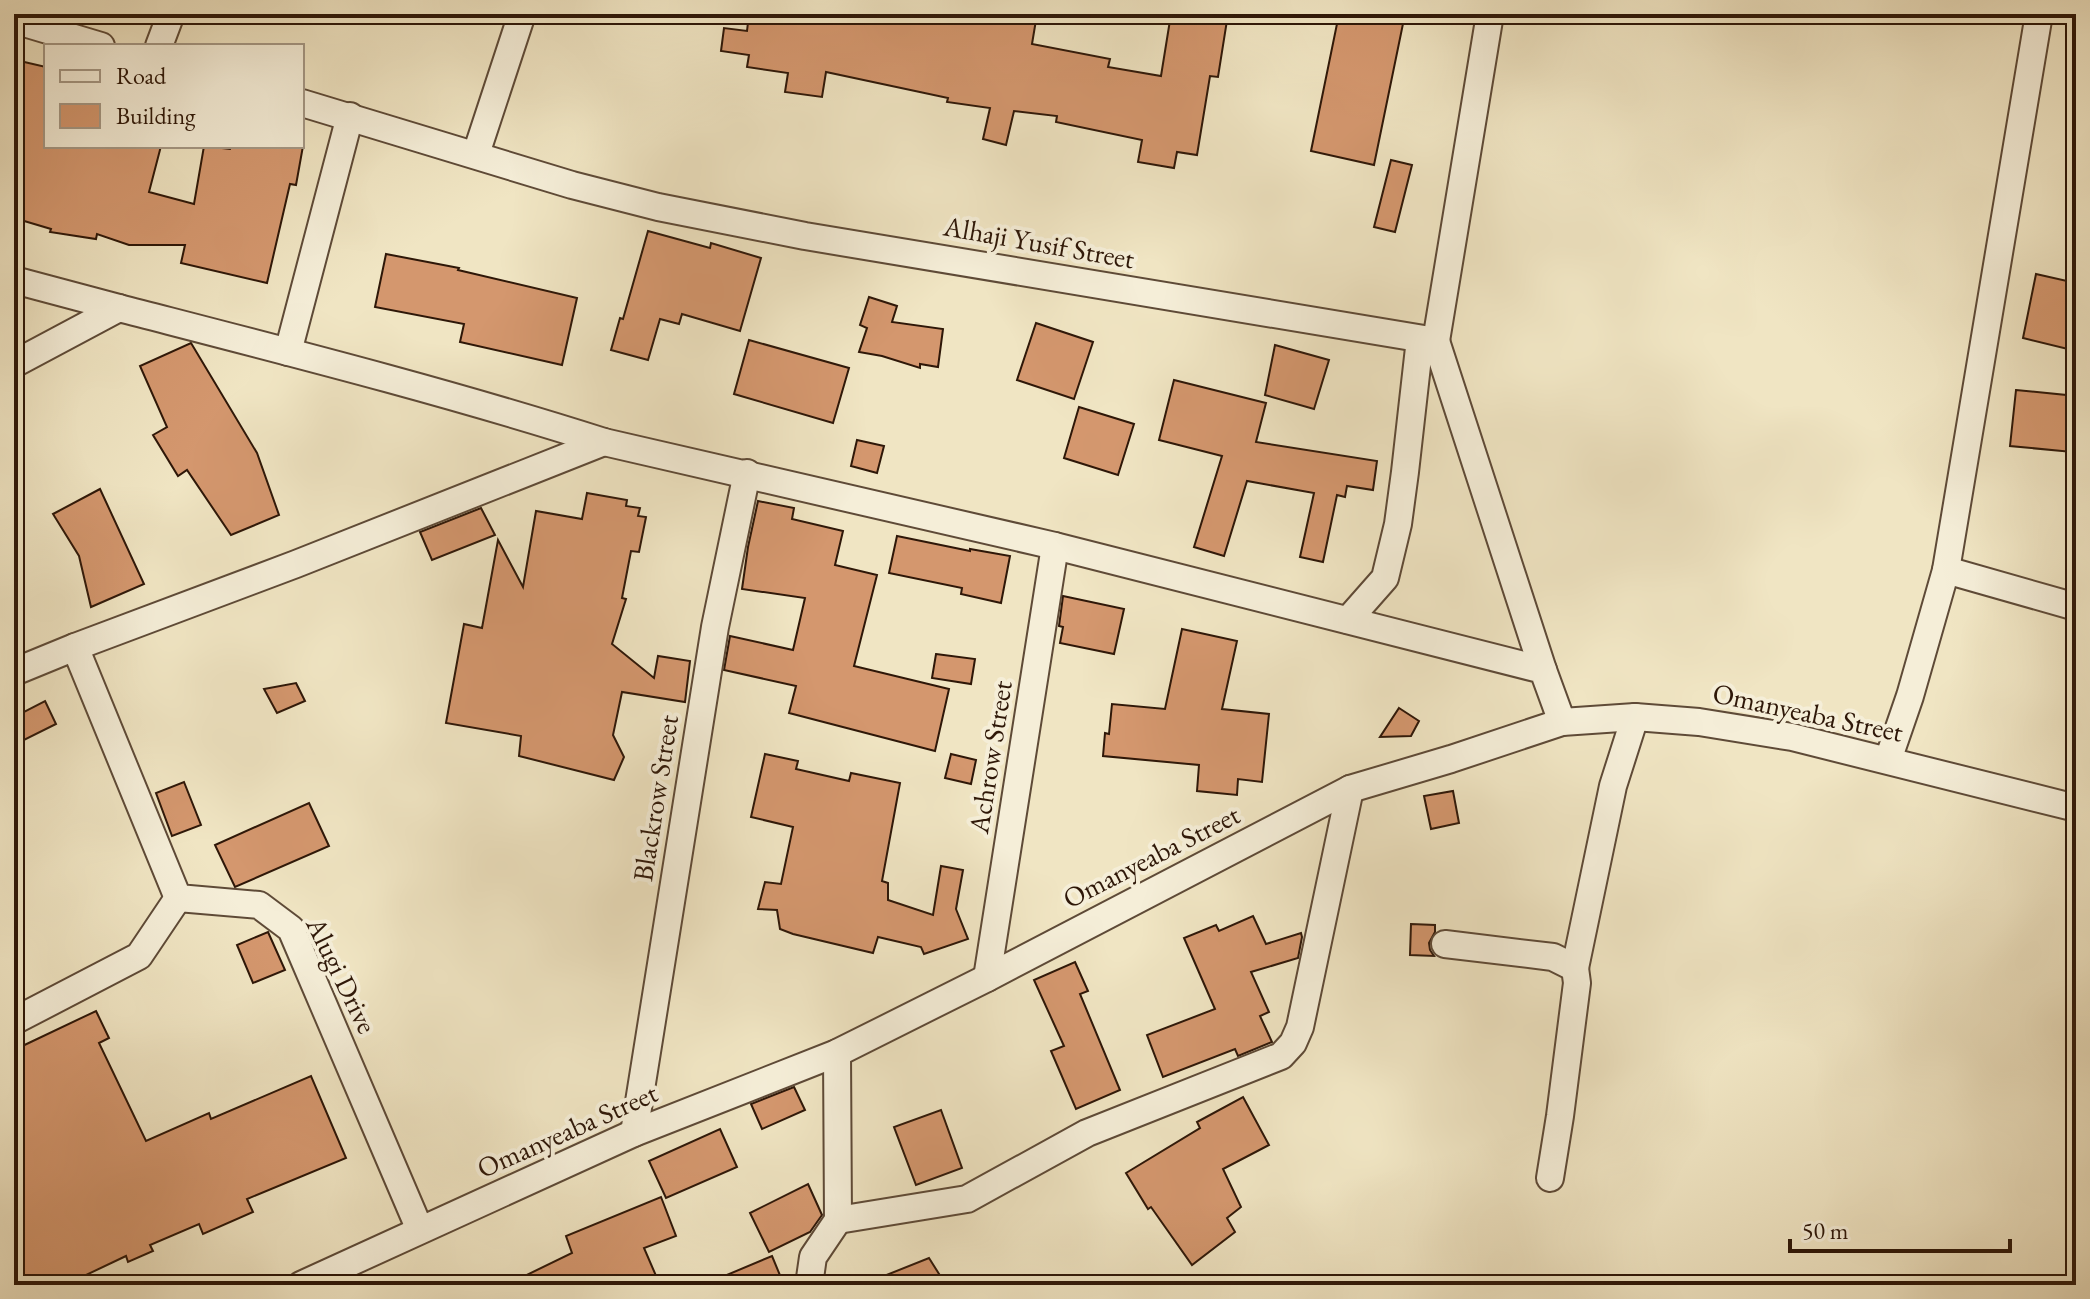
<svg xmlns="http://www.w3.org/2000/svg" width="2090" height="1299" viewBox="0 0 2090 1299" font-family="'EB Garamond',serif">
	<rect width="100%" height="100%" fill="#f0e5c3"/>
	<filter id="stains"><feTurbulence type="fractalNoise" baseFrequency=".0025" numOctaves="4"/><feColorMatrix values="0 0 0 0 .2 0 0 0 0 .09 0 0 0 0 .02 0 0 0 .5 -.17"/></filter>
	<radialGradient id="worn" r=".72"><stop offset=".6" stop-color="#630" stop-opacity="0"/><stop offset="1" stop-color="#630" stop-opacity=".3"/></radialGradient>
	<g fill="#d4976e" stroke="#2e1708" stroke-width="2">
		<path d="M749,14H1037L1032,44L1110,59L1108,67L1161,76L1171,14H1228L1218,77L1210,76L1197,155L1177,152L1174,168L1138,162L1142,140L1056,122L1057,116L1014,111L1006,145L983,139L990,108L947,102L948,98L826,72L822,97L785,92L788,73L747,67L749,55L721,51L724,28L747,31Z"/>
		<path d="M1339,14H1405L1374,165L1311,151Z"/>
		<path d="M20,61L46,67V146H161L149,192L194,204L204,146L230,149L231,146H303L296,185L290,184L267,283L181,263L185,245H129L97,234L96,239L50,232L51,229L14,218V89Z"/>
		<path d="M1391,160L1412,165L1395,232L1374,227Z"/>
		<path d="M648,231L710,248L711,243L761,258L740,331L682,314L679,324L660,319L648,360L611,350L620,318L623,319Z"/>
		<path d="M386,254L459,268L458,270L577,298L562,365L460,342L464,324L375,307Z"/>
		<path d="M2036,274L2076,283V351L2023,338Z"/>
		<path d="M869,297L897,306L892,322L943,329L938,367L920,364V368L882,356L859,352L867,328L860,325Z"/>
		<path d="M1036,323L1093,342L1074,399L1017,380Z"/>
		<path d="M749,340L849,368L833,423L734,394Z"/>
		<path d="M191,343L257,453L279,515L231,535L187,470L178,476L153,435L167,427L140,366Z"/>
		<path d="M1275,345L1329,360L1314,409L1265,395Z"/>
		<path d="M1174,380L1266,403L1256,442L1377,461L1373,490L1347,486L1345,497L1337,495L1323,562L1300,557L1314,493L1247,481L1224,556L1194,547L1222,456L1159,440Z"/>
		<path d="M2016,390L2076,396L2072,452L2010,446Z"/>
		<path d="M1079,407L1134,424L1118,475L1064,458Z"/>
		<path d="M857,440L884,446L877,473L851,466Z"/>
		<path d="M100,489L144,584L91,607L79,556L53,514Z"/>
		<path d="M587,493L627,500L626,506L640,508L638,516L646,517L639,552L631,551L622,598L626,599L612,644L654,678L658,656L690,661L685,702L622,692L613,735L624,757L614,780L519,756L521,736L446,723L464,624L482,628L498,540L523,587L536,511L582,519Z"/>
		<path d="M758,501L794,508L792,519L843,531L835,565L877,575L854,666L949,689L935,751L789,713L796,686L724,670L730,636L793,650L805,598L742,589L748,547Z"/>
		<path d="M481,508L495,535L432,560L420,532Z"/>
		<path d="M897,536L970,551V549L1010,556L1001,603L961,594L962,588L889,573Z"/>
		<path d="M1063,596L1124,609L1114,654L1060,643L1063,627L1059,626Z"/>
		<path d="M1182,629L1237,641L1222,709L1269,714L1262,782L1238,779L1237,795L1197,791L1199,765L1103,756L1105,733L1109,734L1112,704L1165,709Z"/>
		<path d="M936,654L975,659L971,684L932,678Z"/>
		<path d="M296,683L305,701L277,713L264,689Z"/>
		<path d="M45,701L56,724L14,745V717Z"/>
		<path d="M1399,708L1419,721L1411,736L1380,737Z"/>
		<path d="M765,754L798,761L796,769L849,781L851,773L900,783L882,881L888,883V900L933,915L941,866L963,870L956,909L968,939L924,954L921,947L878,937L873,953L793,934L780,929L777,910L758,909L765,882L781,884L793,827L751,817Z"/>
		<path d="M951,754L976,760L971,784L945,778Z"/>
		<path d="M184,782L201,825L172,836L156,793Z"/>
		<path d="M1453,791L1459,823L1431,829L1424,796Z"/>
		<path d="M309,803L329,846L235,887L215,845Z"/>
		<path d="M1253,916L1266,944L1301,933L1302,937L1298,958L1251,972L1269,1012L1260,1016L1272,1042L1238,1056L1235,1049L1163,1077L1147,1035L1215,1009L1184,938L1216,925L1219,931Z"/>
		<path d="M1411,924L1435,925V932L1429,943L1430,950L1434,956L1410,955Z"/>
		<path d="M268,932L285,970L253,983L237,945Z"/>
		<path d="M1075,962L1088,991L1080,994L1120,1090L1076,1109L1051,1051L1064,1046L1034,980Z"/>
		<path d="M96,1011L109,1038L99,1043L146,1141L209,1113L211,1119L311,1076L346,1158L247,1199L253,1212L203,1234L199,1224L150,1245L153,1251L128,1262L126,1256L65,1285H22L14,1268V1050Z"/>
		<path d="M794,1087L805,1110L762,1129L751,1104Z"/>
		<path d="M1243,1097L1269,1145L1223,1169L1241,1207L1227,1218L1235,1232L1192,1265L1151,1207L1148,1209L1126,1173L1200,1128L1197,1122Z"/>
		<path d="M941,1110L962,1168L916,1185L894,1127Z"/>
		<path d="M720,1129L737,1167L666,1198L649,1161Z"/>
		<path d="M808,1184L822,1215L810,1232L769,1252L750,1213Z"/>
		<path d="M661,1197L676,1236L644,1248L660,1285H506L572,1253L566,1236Z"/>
		<path d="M772,1256L784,1285H703Z"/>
		<path d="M929,1258L946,1285H864V1284Z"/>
	</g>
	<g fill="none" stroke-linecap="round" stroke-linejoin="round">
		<defs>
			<g id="street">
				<path d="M14,20L101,46"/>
				<path d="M159,46L171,14"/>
				<path d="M302,103L572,185L658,207L805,236L1436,341L1543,670"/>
				<path d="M476,154L522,14"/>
				<path d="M14,280L119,308"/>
				<path d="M1436,341L1490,14"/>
				<path d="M288,352L350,116"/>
				<path d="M14,364L119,308C281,350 444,391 604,442L1055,546L1543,670L1562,722"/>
				<path d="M1946,570L2076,607"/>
				<path d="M1348,620L1385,578L1398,524L1405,472L1420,339"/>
				<path d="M75,647L178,898L259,905L291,929L420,1230"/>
				<path d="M14,672L75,647L296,564L604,442"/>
				<path d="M1888,760L1910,696L1946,570L2039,14"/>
				<path d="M1445,944L1553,957L1575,968L1577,983L1560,1116L1550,1178"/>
				<path d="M1575,968L1613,786L1635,717"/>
				<path d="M987,978L1055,546"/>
				<path d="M14,1021L139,956L178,898"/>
				<path d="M634,1133L715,627L747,473"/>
				<path d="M838,1220L967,1199L1087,1133L1281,1056L1293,1043L1300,1027L1350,789"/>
				<path d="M301,1285L634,1133L837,1053L987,978L1350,789L1451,759L1562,722L1635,717L1699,722L1792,737L2076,808"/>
				<path d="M809,1285L813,1257L838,1220L837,1053"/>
			</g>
		</defs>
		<use href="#street" stroke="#5e4a37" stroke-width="30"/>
		<use href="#street" stroke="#f5eed8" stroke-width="26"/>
	</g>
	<g text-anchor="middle" stroke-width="8" stroke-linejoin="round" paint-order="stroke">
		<g font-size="28" fill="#2e1708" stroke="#f5eed8">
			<text transform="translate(1039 242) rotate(10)" y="10">Alhaji Yusif Street</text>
			<text transform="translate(1808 712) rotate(12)" y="10">Omanyeaba Street</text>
			<text transform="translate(990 757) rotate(-81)" y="10">Achrow Street</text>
			<text transform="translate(655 798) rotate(-81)" y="10">Blackrow Street</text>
			<text transform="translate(1151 856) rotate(-27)" y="10">Omanyeaba Street</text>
			<text transform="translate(342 975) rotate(64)" y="10">Alugi Drive</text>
			<text transform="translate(567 1130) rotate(-24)" y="10">Omanyeaba Street</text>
		</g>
	</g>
	<rect width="2090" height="1299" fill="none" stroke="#f0e5c3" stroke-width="48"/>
	<rect x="16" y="16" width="2058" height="1267" fill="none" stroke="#2e1708" stroke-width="4"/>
	<rect x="24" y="24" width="2042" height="1251" fill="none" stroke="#2e1708" stroke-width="2"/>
	<rect x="44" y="44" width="260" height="104" fill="#f5eed8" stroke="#a59885" stroke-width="2"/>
	<rect x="60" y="70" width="40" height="12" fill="#f5eed8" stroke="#a59885" stroke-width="2"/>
	<text x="116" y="84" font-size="24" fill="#2e1708">Road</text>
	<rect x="60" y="104" width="40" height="24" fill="#d4976e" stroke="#a59885" stroke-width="2"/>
	<text x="116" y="124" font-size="24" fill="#2e1708">Building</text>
	<path d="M1790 1239v12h220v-12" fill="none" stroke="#2e1708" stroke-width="4"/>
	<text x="1802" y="1239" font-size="24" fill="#2e1708" stroke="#f5eed8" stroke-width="6" paint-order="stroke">50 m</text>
	<rect width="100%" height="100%" filter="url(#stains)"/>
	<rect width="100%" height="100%" fill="url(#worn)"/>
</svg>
